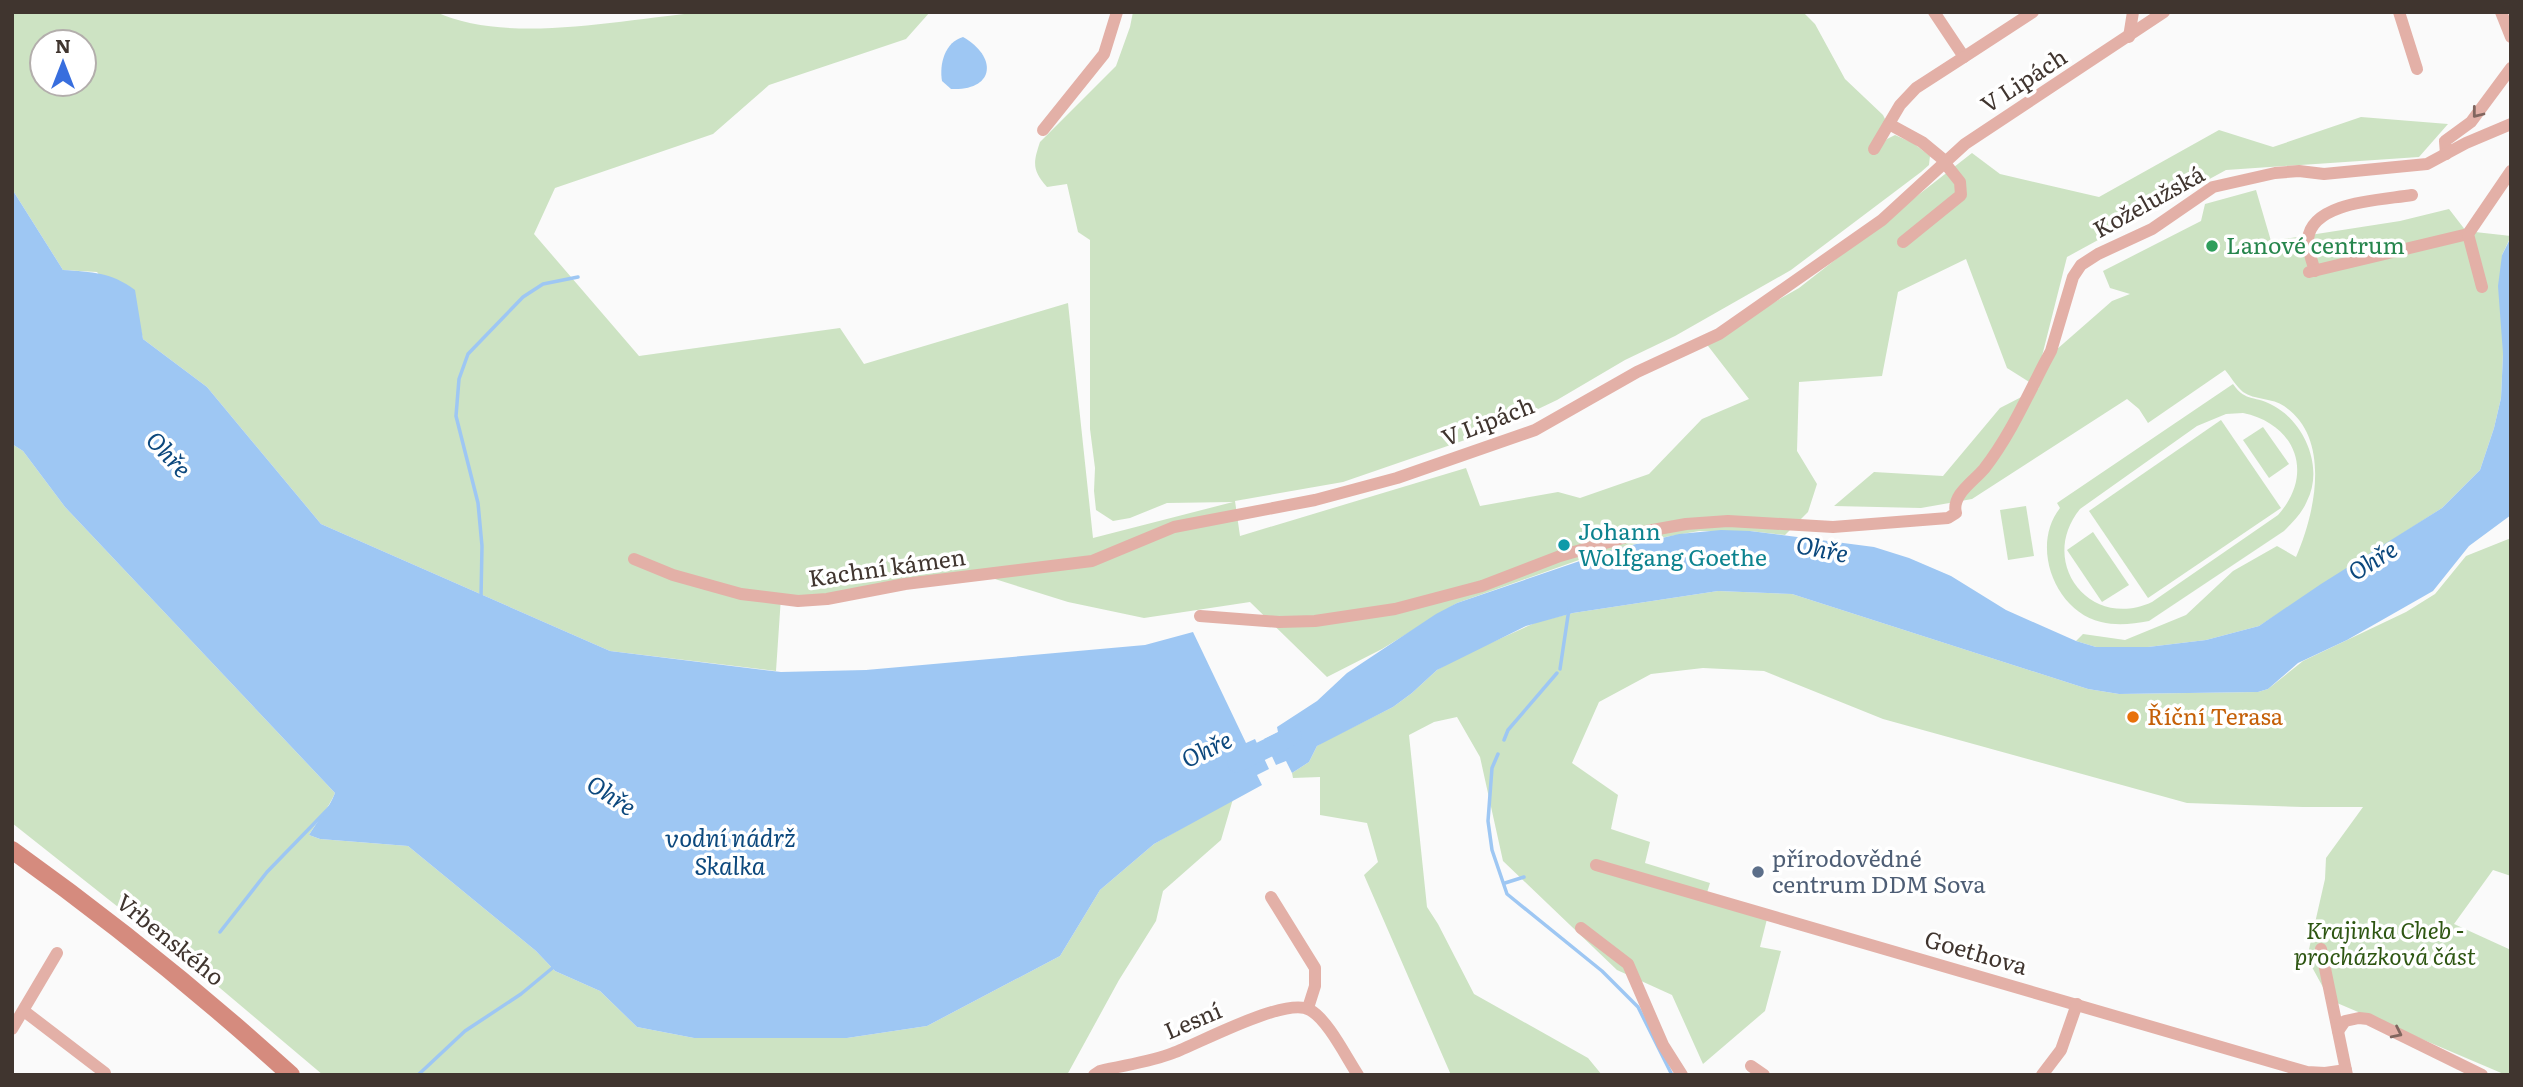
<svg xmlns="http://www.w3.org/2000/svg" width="2523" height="1087" viewBox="0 0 2523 1087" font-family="Literata,serif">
	<rect width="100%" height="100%" fill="#fafafa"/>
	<g fill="#cde3c3" fill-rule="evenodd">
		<path d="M12,12H436C510,46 626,18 706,12C731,11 756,12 781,12C831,12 880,12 930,12L906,39L769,85L713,134L555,188L534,234L639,356L840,328L864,364L1068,303L1093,538L1233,502L1167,503L1130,518L1113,521L1096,510L1094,491L1095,468L1090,429V240L1078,232L1067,184L1047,187C1032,170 1033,163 1040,142L1116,66L1130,27L1133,12H1803L1815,24L1845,79L1883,115L1885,119L1876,153L1887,139L1895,135L1913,143L1930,156L1929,165L1921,172L1791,270L1675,336L1625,360L1557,400L1494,430L1343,482L1235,501L1240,536L1466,468L1480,506L1558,492L1580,498L1649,474L1702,419L1749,399L1705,342L1799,288L1972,153L2000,174L2099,197L2219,130L2273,147L2361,117L2448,124L2419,157L2226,170L2067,257L2040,364L2112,301L2130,294L2110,288L2103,271L2201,221L2205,204L2256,190L2271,241L2400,221L2449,209L2466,231L2511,236L2502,255L2503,354L2501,398L2494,428L2480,470L2442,508L2259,626L2206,640L2148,647H2096L2076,641L2083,634L2125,640L2186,615L2233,571L2277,546L2296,557C2315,514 2332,438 2284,406C2273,398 2254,400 2243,392C2236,386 2231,377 2225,370L2148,423L2139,409L2127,399L1972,499L1921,508L1834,506L1874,472L1943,476L2000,408L2039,388L2007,368L1966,259L1898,292L1882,376L1799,382L1797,451L1817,484L1808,512L1785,535L1750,531H1699L1649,540L1579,560L1457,603L1382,649L1327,677L1250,602L1144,618L1068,602L979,574L824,595L781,597L776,671L610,651L321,524L207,387L143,339L140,326L97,272L63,270L12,189ZM42,42H84V84H42Z"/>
		<path d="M2233,384C2246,403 2256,395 2274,406C2305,423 2324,468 2307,501C2302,513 2293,522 2284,531L2149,621C2133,624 2117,626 2101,622C2055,611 2030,546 2060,508L2057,503ZM2243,413C2296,424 2315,474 2278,515L2152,602C2090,631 2037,562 2080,509L2197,426L2226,414Z"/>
		<path d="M2221,420L2281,508L2148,598L2089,511Z"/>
		<path d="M2263,427L2289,464L2269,478L2243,440Z"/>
		<path d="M12,444L23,451L65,507L335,793C328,809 318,820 309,835L320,839L408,846L536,951L555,971L600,991L637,1027L694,1038H847L927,1026L1060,956L1100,890L1154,844L1233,799L1221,840L1163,891L1156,921L1119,980L1067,1075H323L214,983L12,823Z"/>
		<path d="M2026,506L2034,556L2008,560L2000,510Z"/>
		<path d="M2093,532L2129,585L2102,602L2067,550Z"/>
		<path d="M2511,538V876L2493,870L2454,924L2511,950V1075H2506L2330,1000L2307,958L2325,879L2326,858L2363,807H2303L2187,803L1883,719L1764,671L1703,668L1651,674L1599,702L1572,763L1618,795L1611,829L1650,842L1645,863L1710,883L1705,899L1767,919L1760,947L1781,951L1765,1011L1703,1064L1672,995L1617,970L1503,861L1480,757L1457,717L1434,722L1409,735L1427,907L1438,924L1474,994L1588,1058L1602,1075H1451L1364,875L1378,862L1367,823L1320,815V777L1293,778L1292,773L1309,762L1317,746L1323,742L1393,707L1412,693L1437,670L1457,658L1537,622L1573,613L1718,591L1792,594L2088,689L2119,694L2258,692L2268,689L2303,661L2406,612L2435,594L2466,556Z"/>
	</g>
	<g fill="#9ec7f3">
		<path d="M963,37C998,57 995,91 951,89L942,81C939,64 945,42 963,37Z"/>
		<path d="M12,189L63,270C92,272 111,272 135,290L143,339L207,387L321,524L610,651L781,672L866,670L1145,645L1193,632L1246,743L1255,739L1269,769L1257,775L1262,785L1154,844L1100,890L1060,956L927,1026L847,1038H694L637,1027L600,991L555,971L536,951L408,846L320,839L309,835C318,820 329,809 335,793L65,507L23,451L12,444Z"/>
		<path d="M2511,237V515L2469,546L2433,591L2347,640L2298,663L2268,689L2258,692L2119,694L2088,689L1792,594L1718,591L1573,613L1526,626L1437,670L1412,693L1393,707L1317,746L1309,762L1292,773L1286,761L1276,765L1264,739L1278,732L1277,727L1317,701L1347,673L1436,614L1457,603L1615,549L1679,534L1721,530L1750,531L1874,547L1909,558L1951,576L2006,610L2076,641L2096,647H2148L2206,640L2259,626L2321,584L2442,508L2480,470L2494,428L2501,398L2503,354L2498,286L2502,255Z"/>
	</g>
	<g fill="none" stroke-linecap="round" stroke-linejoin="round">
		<g stroke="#9ec7f3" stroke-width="3.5">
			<path d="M481,597L482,546L478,503L456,416L459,379L468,354L523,297L543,284L578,277"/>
			<path d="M1560,669L1569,609"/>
			<path d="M1504,740L1508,730L1557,673"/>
			<path d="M1498,754L1492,768L1488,821L1492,850L1507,894L1602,971L1638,1007L1672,1075"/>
			<path d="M1505,883L1524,877"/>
			<path d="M220,932L267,872L332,805"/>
			<path d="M418,1075L465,1031L521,994L556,965"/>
		</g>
		<path stroke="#9ec7f3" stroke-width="19" d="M1237,763L1292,736"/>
		<g stroke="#e3b0a7" stroke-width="12">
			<path d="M1934,12L1964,57L2033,12"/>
			<path d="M2399,12L2417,69"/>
			<path d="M2501,12L2511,37"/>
			<path d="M2129,37L2133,12"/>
			<path d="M1889,124L1922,142L1945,161"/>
			<path d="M1043,130L1104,54L1117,12"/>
			<path d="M1874,149L1900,105L1916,88L1964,57"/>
			<path d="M2446,154L2445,141L2471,122L2511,68"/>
			<path d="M1903,242L1961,195L1960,182L1944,162"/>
			<path d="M2315,271C2312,261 2307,249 2308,239C2312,201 2383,200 2412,195"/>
			<path d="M2309,272L2468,234"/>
			<path d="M2482,287L2468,234L2511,171"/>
			<path d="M634,559L673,575L741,594L798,601L827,599L905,584L1092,561L1174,527L1315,500L1397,478L1535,430L1637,372L1719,334L1882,220L1965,144L2164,12"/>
			<path d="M1200,616L1279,622L1315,621L1395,609L1482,586L1560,556L1647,531L1686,524L1728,521L1833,527L1948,518L1956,513C1951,495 1974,481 1984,469C2009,437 2026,399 2044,364L2051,351L2073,277L2081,265L2098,254L2152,229L2213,187L2275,173L2299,171L2324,174L2427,164L2466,143L2511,124"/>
			<path d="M1596,865L2307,1072L2325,1073L2346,1070"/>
			<path d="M1271,897L1315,968V986L1308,1008"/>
			<path d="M1581,928L1628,964L1663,1045L1682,1075"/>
			<path d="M2321,949L2347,1075"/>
			<path d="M24,1011L105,1073"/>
			<path d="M12,1029L57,953"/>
			<path d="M2338,1031L2345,1021L2359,1018L2368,1019L2482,1075"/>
			<path d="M1751,1066L1764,1075"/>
			<path d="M1094,1075L1100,1071C1124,1065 1150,1062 1173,1053C1200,1043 1286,996 1310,1010C1328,1020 1346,1057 1358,1075"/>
			<path d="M2042,1075L2061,1050L2077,1004"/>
		</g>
		<path stroke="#d58b7e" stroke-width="18" d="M12,850C110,920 202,994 291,1075"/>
	</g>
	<defs><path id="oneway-chevron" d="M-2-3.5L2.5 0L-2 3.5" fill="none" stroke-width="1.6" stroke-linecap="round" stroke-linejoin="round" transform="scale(1.75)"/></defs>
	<g stroke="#81665f">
		<use href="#oneway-chevron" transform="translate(2477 113) rotate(128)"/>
		<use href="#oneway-chevron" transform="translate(2397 1033) rotate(26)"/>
	</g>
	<circle fill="#2e9e5b" stroke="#fff" stroke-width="2.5" cx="2212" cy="246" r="7"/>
	<circle fill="#0f9aa8" stroke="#fff" stroke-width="2.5" cx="1564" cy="545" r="7"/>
	<circle fill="#e8710a" stroke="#fff" stroke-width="2.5" cx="2133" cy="717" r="7"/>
	<circle fill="#5c6f8a" stroke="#fff" stroke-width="2.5" cx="1758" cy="872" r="7"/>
	<g text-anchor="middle" stroke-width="7" stroke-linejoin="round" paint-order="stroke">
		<g font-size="23" fill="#40352f" stroke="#fff">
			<text transform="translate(2024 81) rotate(-33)" y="8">V Lipách</text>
			<text transform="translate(2149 202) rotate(-29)" y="8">Koželužská</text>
			<text transform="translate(1488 422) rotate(-21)" y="8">V Lipách</text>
			<text transform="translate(887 568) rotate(-8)" y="8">Kachní kámen</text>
			<text transform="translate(170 940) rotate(39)" y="8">Vrbenského</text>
			<text transform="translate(1976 953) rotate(16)" y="8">Goethova</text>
			<text transform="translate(1193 1021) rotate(-23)" y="8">Lesní</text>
		</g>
		<g font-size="23" fill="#27864d" stroke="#fff" text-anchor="start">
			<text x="2226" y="254">Lanové centrum</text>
		</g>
		<g font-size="23" fill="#0d838f" stroke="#fff" text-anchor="start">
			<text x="1578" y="540">Johann<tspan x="1578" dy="26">Wolfgang Goethe</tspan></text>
		</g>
		<g font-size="23" fill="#c56008" stroke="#fff" text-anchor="start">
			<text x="2147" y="725">Říční Terasa</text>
		</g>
		<g font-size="23" fill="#4e5e75" stroke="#fff" text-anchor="start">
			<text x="1772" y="867">přírodovědné<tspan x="1772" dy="26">centrum DDM Sova</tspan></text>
		</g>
		<g font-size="23" font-style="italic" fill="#2e5612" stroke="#fff">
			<text x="2385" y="939">Krajinka Cheb -<tspan x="2385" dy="26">procházková část</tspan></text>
		</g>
		<g font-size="24" font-style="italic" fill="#0c487d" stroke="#fff">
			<text transform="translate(168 455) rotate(47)" y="8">Ohře</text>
			<text transform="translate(1822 550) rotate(11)" y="8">Ohře</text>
			<text transform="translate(2373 561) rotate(-32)" y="8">Ohře</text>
			<text transform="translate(1207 750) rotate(-26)" y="8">Ohře</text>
			<text transform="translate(611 796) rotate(33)" y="8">Ohře</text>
			<text x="730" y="847">vodní nádrž<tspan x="730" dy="28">Skalka</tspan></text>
		</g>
	</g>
	<rect width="2523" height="1087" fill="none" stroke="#40352f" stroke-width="28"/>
	<g transform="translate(63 63)"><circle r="33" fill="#ffffff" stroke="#b3aeac" stroke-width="2"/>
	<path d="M0-5L12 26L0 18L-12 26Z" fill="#386ede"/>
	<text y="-10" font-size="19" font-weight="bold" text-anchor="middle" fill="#40352f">N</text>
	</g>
</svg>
